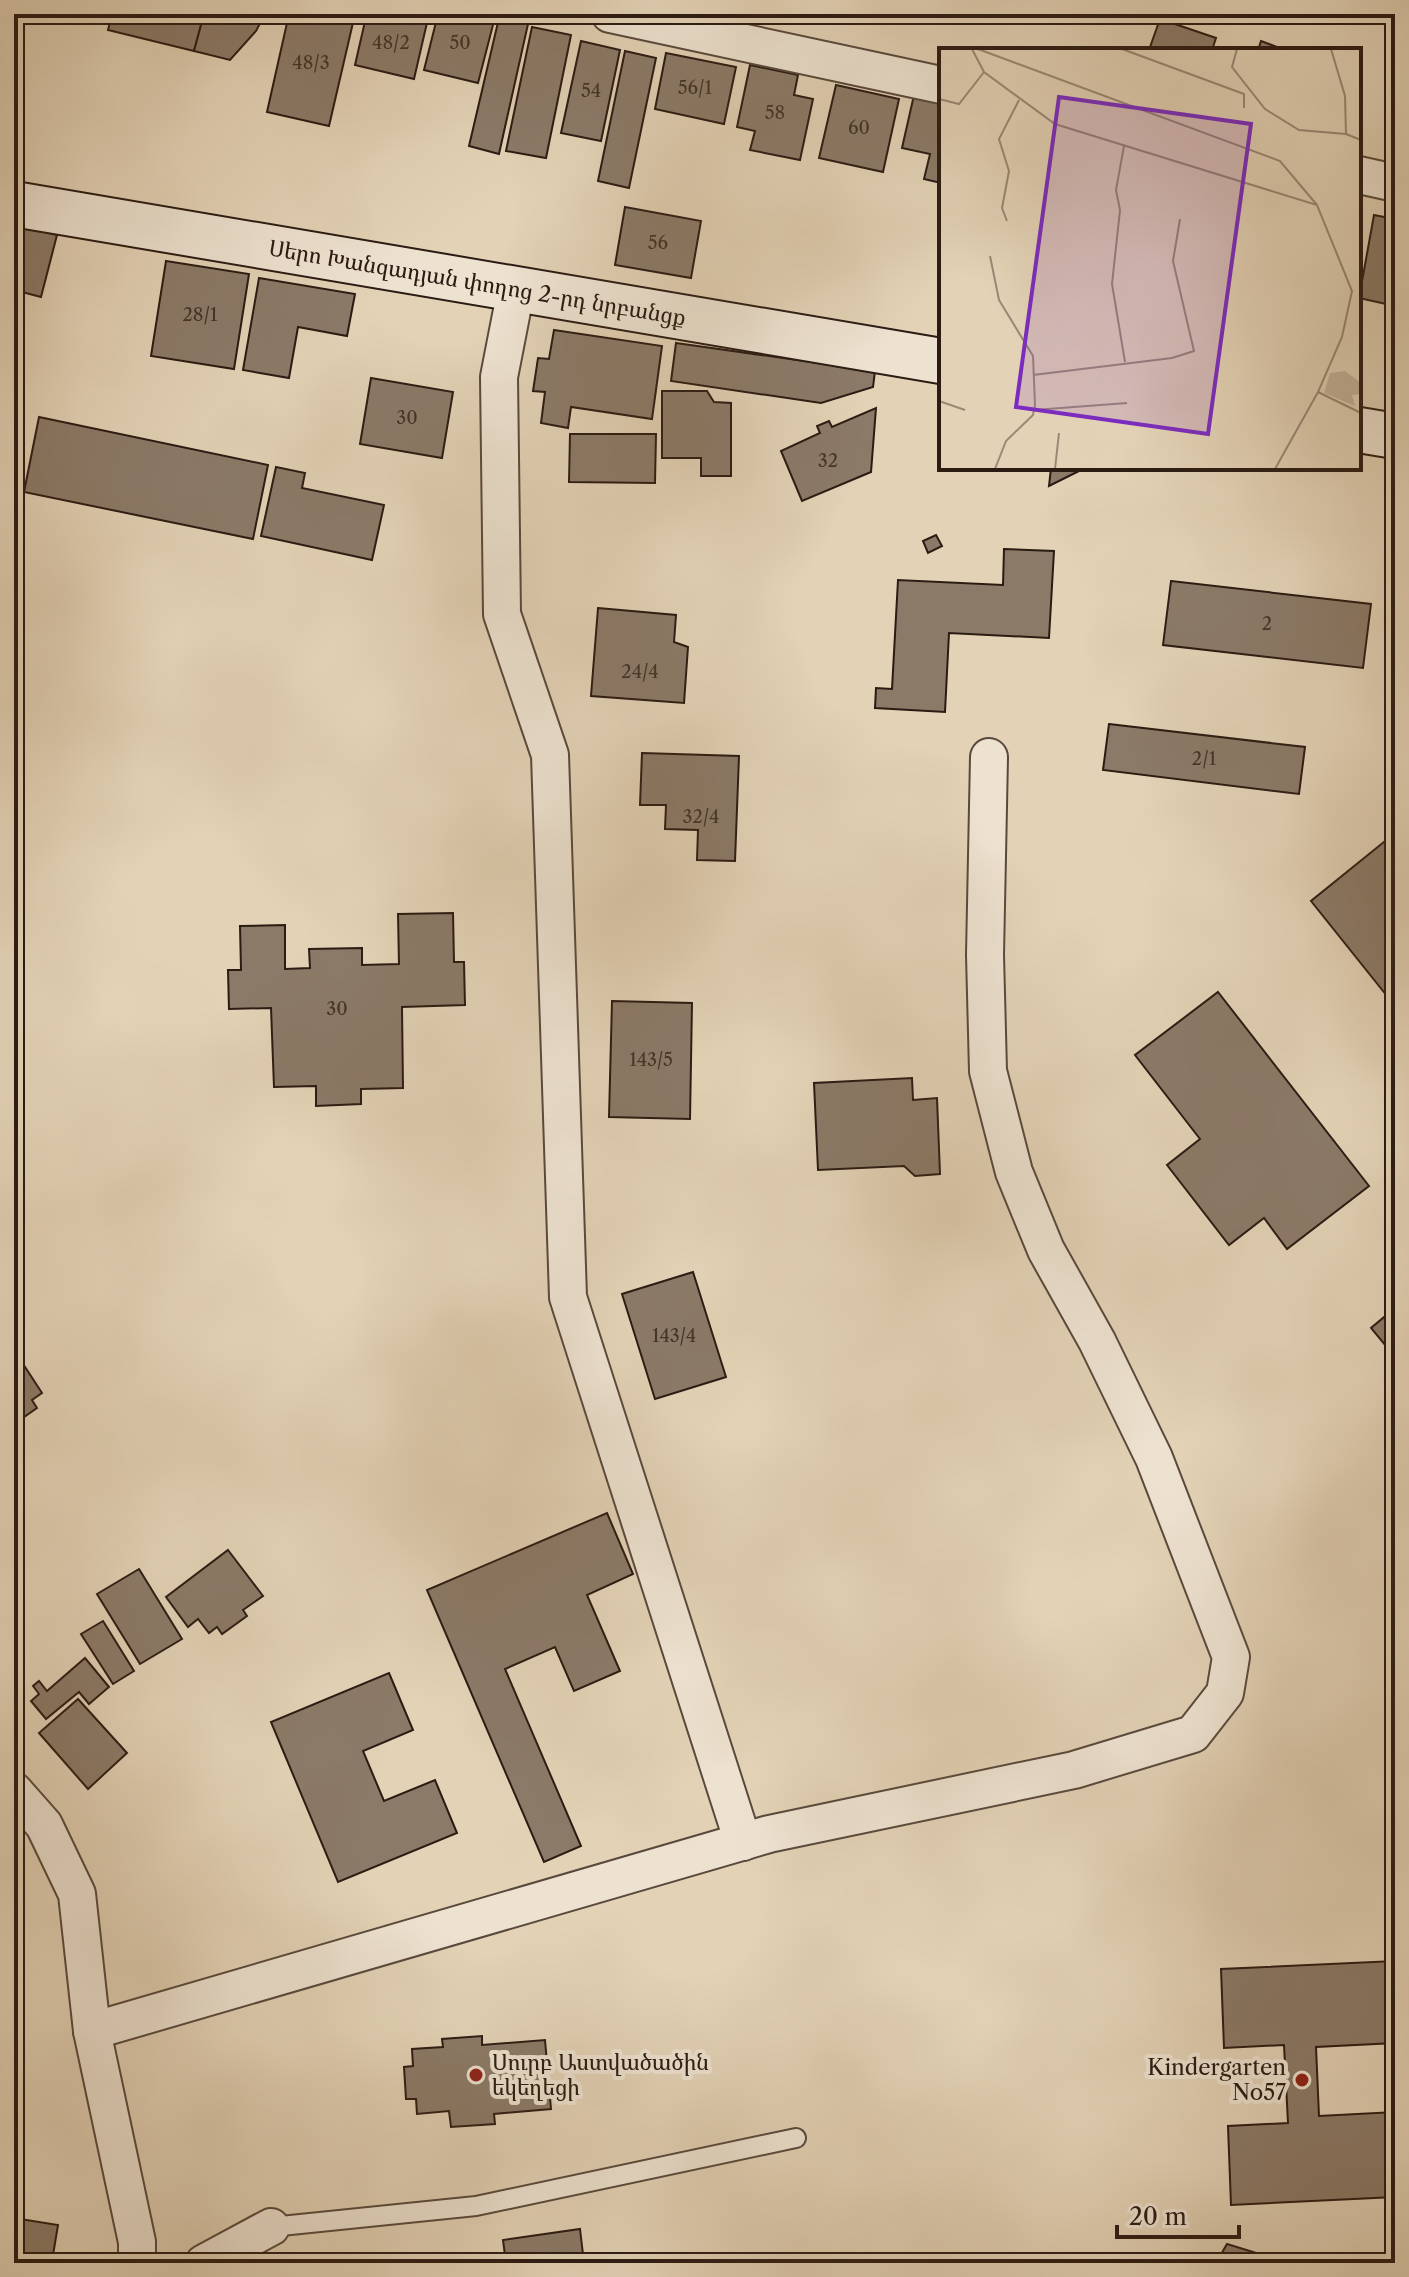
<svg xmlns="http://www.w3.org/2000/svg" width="1409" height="2277" viewBox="0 0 1409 2277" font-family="'Libre Caslon Text','Noto Serif Armenian',serif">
	<rect width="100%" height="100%" fill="#e3d2b6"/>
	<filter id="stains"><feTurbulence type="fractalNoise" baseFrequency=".0025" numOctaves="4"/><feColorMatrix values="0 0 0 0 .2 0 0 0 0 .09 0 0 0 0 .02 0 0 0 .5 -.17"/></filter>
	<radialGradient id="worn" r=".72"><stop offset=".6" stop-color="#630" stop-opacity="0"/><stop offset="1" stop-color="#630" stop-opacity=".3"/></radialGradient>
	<g fill="#8b7a68" stroke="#2b1b13" stroke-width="2">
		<path d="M112,14H204L194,51L108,30Z"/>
		<path d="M204,14H265L256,31L230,60L194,51Z"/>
		<path d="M289,14H355L329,126L267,112Z"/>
		<path d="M386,14H429L414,79L355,65L366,17L384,22Z"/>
		<path d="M438,14L495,17L478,83L424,70Z"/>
		<path d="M499,18L528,24L499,154L469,146Z"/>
		<path d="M1160,19L1216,38L1212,50H1149Z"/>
		<path d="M532,27L571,35L546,158L506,151Z"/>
		<path d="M581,41L620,50L601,141L561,133Z"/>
		<path d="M1261,41L1285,50H1258Z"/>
		<path d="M625,51L656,58L629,188L598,181Z"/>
		<path d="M666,53L736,67L724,124L655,109Z"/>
		<path d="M750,65L798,75L794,95L813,99L800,160L750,150L755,131L737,127Z"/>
		<path d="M836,85L899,99L883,172L819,158Z"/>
		<path d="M914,95L941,101V183L924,179L930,154L902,148Z"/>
		<path d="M625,207L701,221L691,278L615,265Z"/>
		<path d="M1374,215L1395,219V306L1359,298Z"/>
		<path d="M14,224L57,235L41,297L14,290Z"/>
		<path d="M166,261L249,274L234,369L151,356Z"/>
		<path d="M259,278L355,294L347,336L298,327L289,378L243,370Z"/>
		<path d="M554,330L662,346L652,419L571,407L568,428L541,423L545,392L533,391L538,358L549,359Z"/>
		<path d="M676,343L875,371L873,387L821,403L671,381Z"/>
		<path d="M371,378L453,392L442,458L360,444Z"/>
		<path d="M662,391H707L714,402L731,403V476H701V458H662Z"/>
		<path d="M876,408L871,472L802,501L781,451L820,433L817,426L829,421L832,427Z"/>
		<path d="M39,417L268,465L253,539L24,492Z"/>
		<path d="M570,434H656L655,483L569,482Z"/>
		<path d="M276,467L305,473L302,488L384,505L372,560L261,536Z"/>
		<path d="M1051,468H1085L1049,486Z"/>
		<path d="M936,535L942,546L928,553L923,541Z"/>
		<path d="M1004,549L1054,551L1049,638L949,633L945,712L875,708L876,688L892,689L898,580L1003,585Z"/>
		<path d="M1171,581L1371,604L1363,668L1163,645Z"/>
		<path d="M598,608L676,615L674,642L688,647L684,703L591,696Z"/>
		<path d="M1109,724L1305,747L1299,794L1103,770Z"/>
		<path d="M642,753L739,756L735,861L697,860L698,830L665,829L666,805H640Z"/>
		<path d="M1395,833V1006L1311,901Z"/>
		<path d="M453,913L454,962H464L465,1005L402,1007L403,1088L361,1089V1104L316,1106V1086L274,1087L271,1008L229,1009L228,970H241L240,926L285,925V969L310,968L309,949L362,948V965L399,964L398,914Z"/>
		<path d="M1218,992L1369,1186L1287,1249L1264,1218L1229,1245L1167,1165L1200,1139L1135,1055Z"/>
		<path d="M612,1001L692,1003L690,1119L609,1117Z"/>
		<path d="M912,1078L913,1100L937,1098L940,1174L915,1176L904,1166L818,1170L814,1083Z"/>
		<path d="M693,1272L726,1377L655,1399L622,1294Z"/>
		<path d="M1395,1308V1357L1371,1328Z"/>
		<path d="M14,1350L42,1393L32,1400L37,1408L14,1424Z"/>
		<path d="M607,1513L633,1574L587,1595L620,1671L574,1691L555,1647L505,1669L581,1846L544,1862L427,1590Z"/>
		<path d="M228,1550L263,1596L243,1610L247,1616L222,1634L217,1627L209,1633L198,1619L188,1627L166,1597Z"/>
		<path d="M139,1569L182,1639L140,1664L97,1594Z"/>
		<path d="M103,1621L134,1671L113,1684L81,1634Z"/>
		<path d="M85,1658L109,1687L89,1704L79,1692L46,1719L31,1701L39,1694L33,1686L39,1681L47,1691Z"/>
		<path d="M389,1673L413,1730L363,1751L384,1801L435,1780L457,1833L338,1882L271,1722Z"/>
		<path d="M78,1699L127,1753L88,1789L39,1733Z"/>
		<path d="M1395,1961V2043L1316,2047L1319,2116L1395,2112V2197L1231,2205L1228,2126L1288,2123L1284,2045L1224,2048L1221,1969Z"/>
		<path d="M482,2036V2045L545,2040L551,2109L494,2114L495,2124L451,2127L449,2111L417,2114L416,2099H406L404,2067L413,2066L412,2049L443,2047L442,2039Z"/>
		<path d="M14,2218L58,2225L52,2261L14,2255Z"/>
		<path d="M580,2229L584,2263H506L503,2240Z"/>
		<path d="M1227,2244L1289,2263H1216Z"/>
		<path d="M338,2253L339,2263H293L292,2258Z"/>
	</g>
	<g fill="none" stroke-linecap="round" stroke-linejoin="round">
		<defs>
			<path id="lane" d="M271,2227L476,2206L796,2138"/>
			<g id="street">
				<path d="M610,14L941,85"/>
				<path d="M1359,175L1395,183"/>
				<path d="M516,290L499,377L502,614L550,755L568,1297L743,1842"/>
				<path d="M14,1791L44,1825L77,1894L92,2031L137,2242V2263"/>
				<path d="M92,2031L769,1834L1074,1770L1193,1734L1225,1693L1231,1657L1154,1458L1097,1341L1046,1250L1014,1172L988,1071L985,955L989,757"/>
				<path d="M204,2263L271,2227"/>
			</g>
			<g id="secondary">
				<path id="s1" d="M14,204L941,361"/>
				<path d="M1359,430L1395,436"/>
			</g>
		</defs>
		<use href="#lane" stroke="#59493c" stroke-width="22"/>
		<use href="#street" stroke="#59493c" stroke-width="40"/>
		<use href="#secondary" stroke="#2b1b13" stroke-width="48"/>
		<use href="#lane" stroke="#ede2d0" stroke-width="18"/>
		<use href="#street" stroke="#ede2d0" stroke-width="36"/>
		<use href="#secondary" stroke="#ede2d0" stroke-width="44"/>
	</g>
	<g fill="#8f2418" stroke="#ede2d0" stroke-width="3">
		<circle cx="476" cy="2075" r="8"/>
		<circle cx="1302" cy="2080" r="8"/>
	</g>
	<g text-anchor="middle" stroke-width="8" stroke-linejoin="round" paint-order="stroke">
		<g font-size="18" fill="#433328">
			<text x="391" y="49">48/2</text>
			<text x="460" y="49">50</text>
			<text x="311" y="69">48/3</text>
			<text x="695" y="94">56/1</text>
			<text x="591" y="97">54</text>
			<text x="775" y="119">58</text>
			<text x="859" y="134">60</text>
			<text x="658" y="249">56</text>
			<text x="200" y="321">28/1</text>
			<text x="407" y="424">30</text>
			<text x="828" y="467">32</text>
			<text x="1267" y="630">2</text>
			<text x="640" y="678">24/4</text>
			<text x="1204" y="765">2/1</text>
			<text x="701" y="823">32/4</text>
			<text x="337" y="1015">30</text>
			<text x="651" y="1066">143/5</text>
			<text x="674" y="1342">143/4</text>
		</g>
		<g font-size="22" fill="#2b1b13" stroke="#ede2d0">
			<text dy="8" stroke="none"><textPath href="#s1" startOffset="470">Սերո Խանզադյան փողոց 2-րդ նրբանցք</textPath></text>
		</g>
		<g font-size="22" fill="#2b1b13" stroke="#ede2d0" text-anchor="start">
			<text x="492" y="2070">Սուրբ Աստվածածին<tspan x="492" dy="25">եկեղեցի</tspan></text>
			<text x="1286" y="2075" text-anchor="end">Kindergarten<tspan x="1286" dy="25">No57</tspan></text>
		</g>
	</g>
	<g transform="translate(939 48)">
		<rect width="422" height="422" fill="#e3d2b6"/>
		<path d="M406,323L422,335V346L413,347L416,358L385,345L391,325Z" fill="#c4b39a"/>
		<path fill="none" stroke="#998975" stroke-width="2" d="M33,1L45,24L116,76L378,157L413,243L403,289L379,344L336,421M39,1L341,113L378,157M183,1L305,46V60M298,1L293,19L326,61L360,82L407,86M392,1L406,48L407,86L422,92M0,51L20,56L45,24M185,98L177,142L181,162L173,236L186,314M68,173L63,160L70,123L60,91L80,52M51,208L60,252L94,308L96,357L94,367L67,393L56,421M94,327L233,310L255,303L234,213L241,171M379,344L422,365M0,353L26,362M95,362L188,355M116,421L120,385"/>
		<path fill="#7b2cbf" fill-opacity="0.15" stroke="#7b2cbf" stroke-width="4" d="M120,49L312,76L269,386L77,359Z"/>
		<rect width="422" height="422" fill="none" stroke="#2b1b13" stroke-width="4"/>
	</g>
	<rect width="1409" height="2277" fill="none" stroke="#e3d2b6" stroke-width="48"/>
	<rect x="16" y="16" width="1377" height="2245" fill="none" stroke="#2b1b13" stroke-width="4"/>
	<rect x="24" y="24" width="1361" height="2229" fill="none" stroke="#2b1b13" stroke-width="2"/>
	<path d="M1117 2225v12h122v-12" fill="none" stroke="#2b1b13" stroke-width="4"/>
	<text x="1129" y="2225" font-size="24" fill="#2b1b13" stroke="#ede2d0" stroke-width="6" paint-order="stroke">20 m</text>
	<rect width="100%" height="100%" filter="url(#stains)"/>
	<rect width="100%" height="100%" fill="url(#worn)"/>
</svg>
